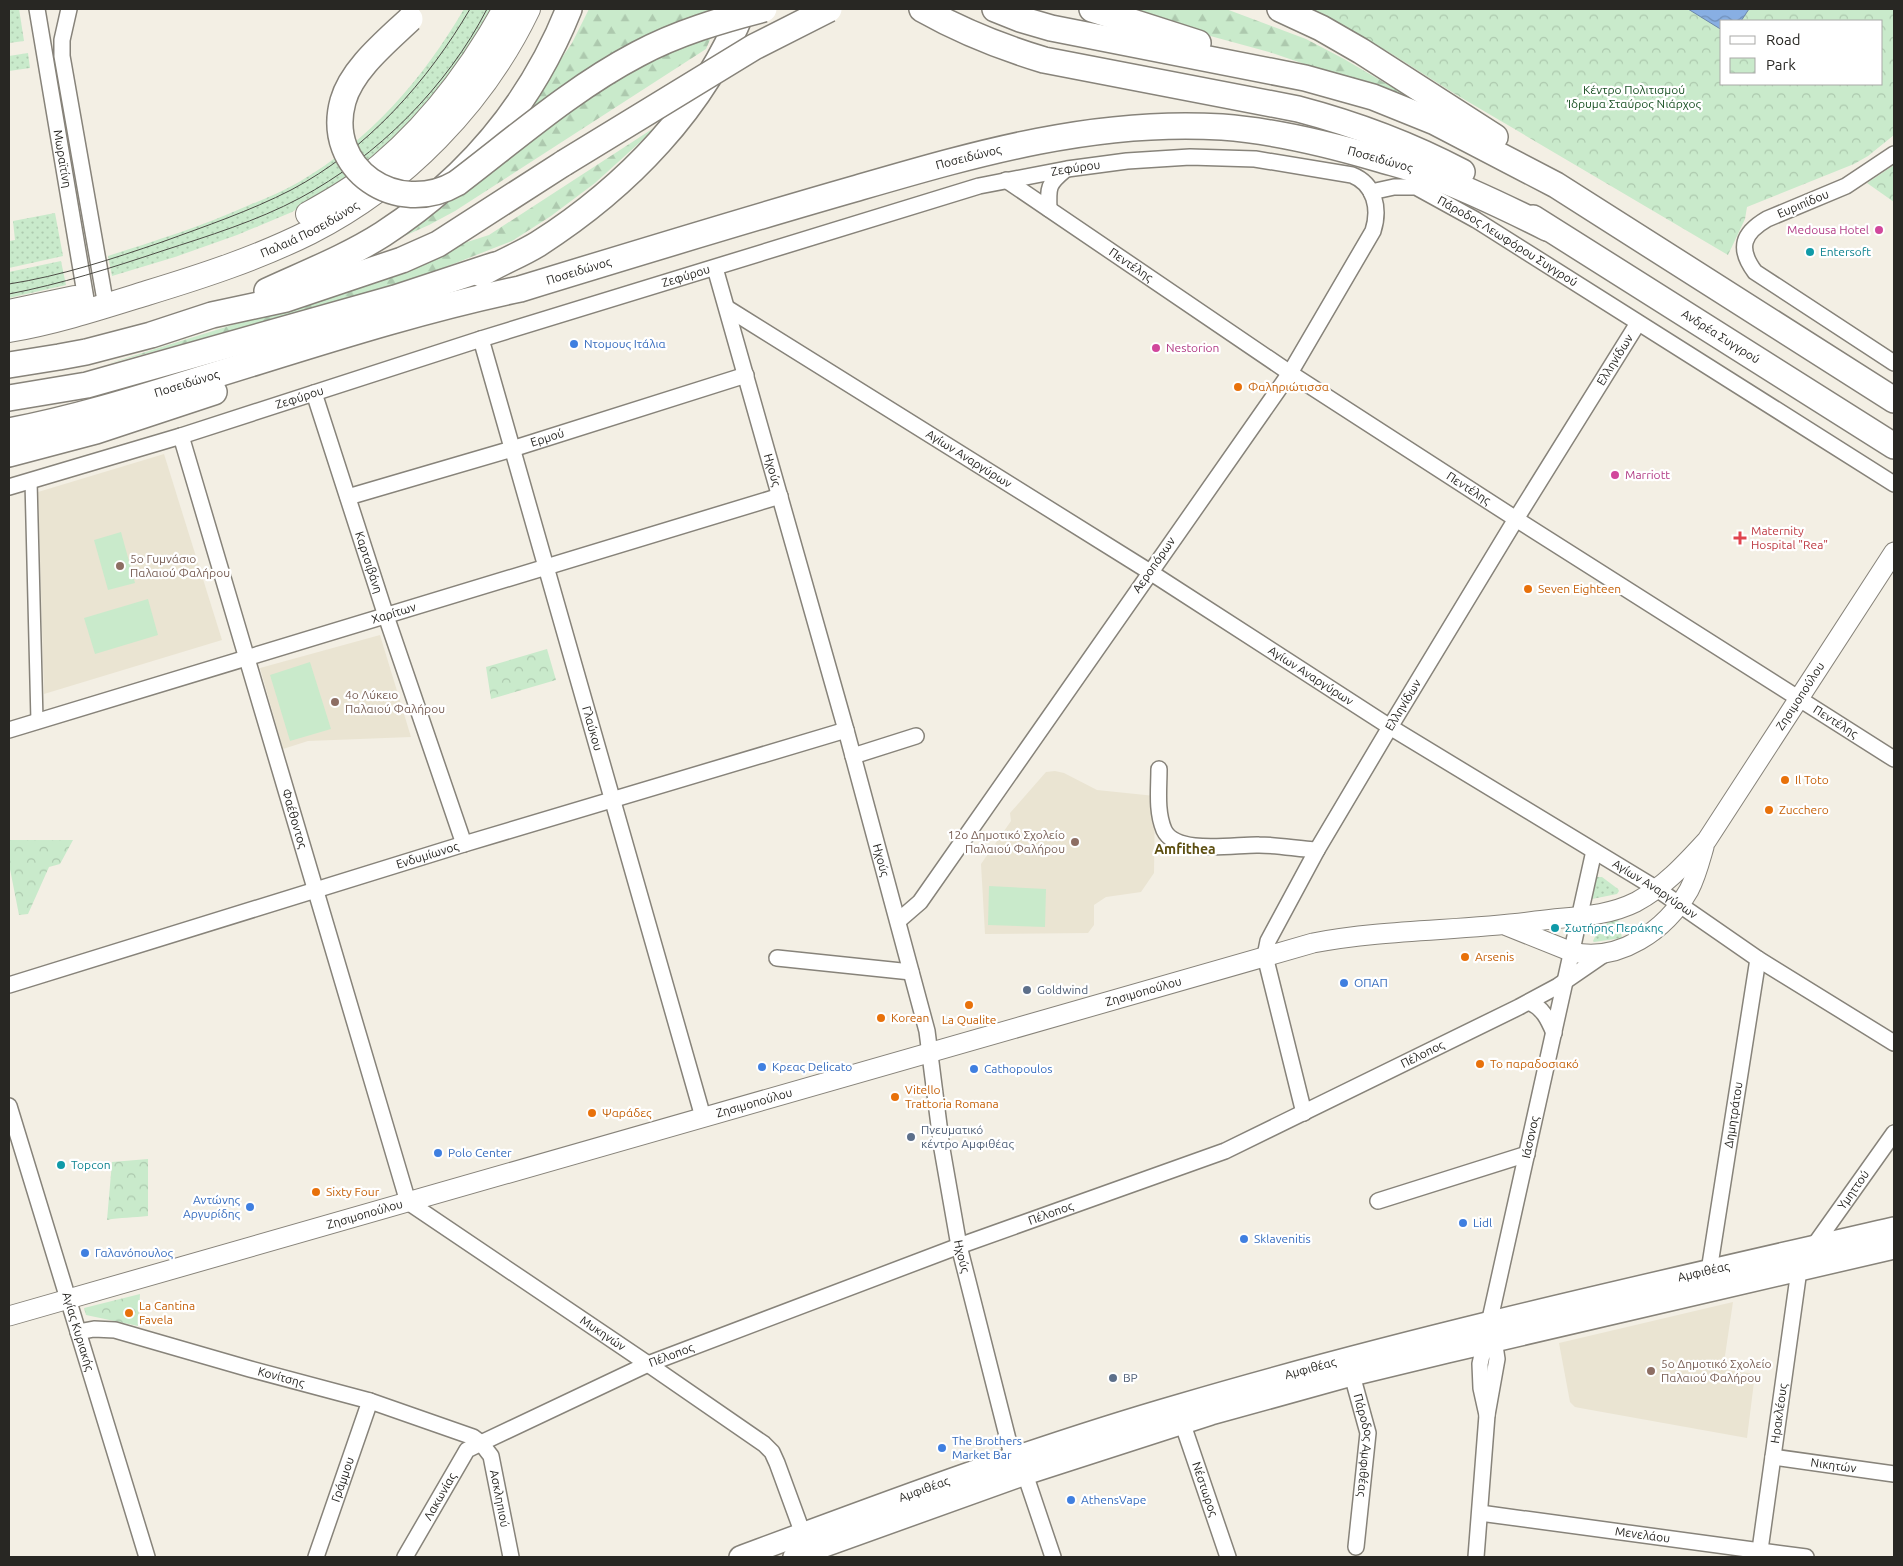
<svg xmlns="http://www.w3.org/2000/svg" width="1903" height="1566" viewBox="0 0 1903 1566" font-family="Ubuntu,sans-serif">
	<defs>
		<pattern id="grass-dots" width="8" height="8" patternUnits="userSpaceOnUse" patternTransform="scale(1.25)"><rect width="8" height="8" fill="#c9eacb"/><path d="M2 2h.1M6 6h.1" fill="none" stroke="#adc9ae" stroke-width="1.8" stroke-linecap="round"/></pattern>
		<pattern id="forest-firs" width="22" height="20" patternUnits="userSpaceOnUse" patternTransform="scale(1.25)"><rect width="22" height="20" fill="#c9eacb"/><path d="M5 1l3.5 6h-7zM16 11l3.5 6h-7z" fill="#adc9ae"/></pattern>
		<pattern id="park-crowns" width="20" height="18" patternUnits="userSpaceOnUse" patternTransform="scale(1.25)"><rect width="20" height="18" fill="#c9eacb"/><path d="M2 6a3 3 0 1 1 6 0M12 15a3 3 0 1 1 6 0" fill="none" stroke="#adc9ae"/></pattern>
		<pattern id="water-waves" width="16" height="10" patternUnits="userSpaceOnUse" patternTransform="scale(1.25)"><rect width="16" height="10" fill="#88afe3"/><path d="M0 5q4-4 8 0t8 0" fill="none" stroke="#6f8eb8"/></pattern>
	</defs>
	<rect width="100%" height="100%" fill="#f3efe4"/>
	<g fill="#eae4d2">
		<path d="M164,454L222,640L44,694L38,492Z"/>
		<path d="M380,635L411,737L308,741L283,749L260,668Z"/>
		<path d="M1055,771L1064,773L1097,790L1155,796L1154,873L1141,892L1106,897L1094,905V925L1088,933L985,934L981,864L1011,821L1010,813L1046,772Z"/>
		<path d="M1733,1302L1723,1369L1755,1374L1747,1438L1580,1408L1575,1407L1570,1402L1559,1343Z"/>
	</g>
	<g fill="url(#grass-dots)">
		<path d="M9,9H19L24,41L9,43Z"/>
		<path d="M464,9H495L468,68L364,165L292,212L237,235L175,257L112,276L108,256C155,241 202,226 247,206C264,199 282,192 299,182C369,141 423,79 464,9Z"/>
		<path d="M28,53L30,68L9,71V56Z"/>
		<path d="M55,213L63,256L9,268V241L15,240L13,221Z"/>
		<path d="M61,261L66,285L9,298V272Z"/>
		<path d="M1597,877H1602L1618,889L1619,891L1617,894L1592,899L1590,898Z"/>
		<path d="M1618,919L1622,938L1594,942L1593,941C1598,929 1606,921 1618,919Z"/>
	</g>
	<g fill="url(#forest-firs)">
		<path d="M589,9H723L706,49L455,211L429,225L384,245L522,116L572,43Z"/>
		<path d="M1120,9H1226L1306,39L1344,59L1419,103L1269,52L1192,31Z"/>
		<path d="M660,124L595,183L551,216L512,241L392,288L107,364L245,321L382,274L430,254L489,235Z"/>
	</g>
	<g fill="url(#park-crowns)" fill-rule="evenodd">
		<path d="M1309,9H1894V135L1868,156L1854,164L1747,207L1745,219L1728,255L1455,94L1387,51ZM1722,21H1882V84H1722Z"/>
		<path d="M1894,165V202L1867,183Z"/>
		<path d="M547,649L556,680L491,699L486,667Z"/>
		<path d="M9,840H73L60,864L49,867L28,914L19,915L9,864Z"/>
		<path d="M148,1159V1216C134,1218 120,1217 107,1220L112,1162Z"/>
		<path d="M140,1294L138,1326L86,1315L84,1308Z"/>
	</g>
	<g fill="#c9eacb">
		<path d="M121,532L135,583L108,590L94,540Z"/>
		<path d="M148,599L158,635L95,654L84,618Z"/>
		<path d="M310,662L331,729L290,741L270,675Z"/>
		<path d="M989,886L1046,889L1045,927L988,925Z"/>
	</g>
	<path fill="url(#water-waves)" stroke="#6b86a9" d="M1688,9H1749L1741,21H1722V30Z"/>
	<g fill="none" stroke-linecap="round" stroke-linejoin="round">
		<defs>
			<path id="pedestrian" d="M31,481L37,721"/>
			<g id="minor">
				<path id="s1" d="M37,9L88,311"/>
				<path d="M69,9L62,40V56L106,306"/>
				<path d="M1894,154L1846,186L1767,219C1743,233 1737,248 1755,272L1894,363"/>
				<path id="s2" d="M1006,180L1290,373L1516,519L1894,759"/>
				<path id="s3" d="M1371,192L1394,187H1416L1476,220L1894,484"/>
				<path d="M1049,209C1048,187 1048,184 1065,170"/>
				<path id="s4" d="M715,268L846,730L927,1031L942,1149L959,1246L1013,1459"/>
				<path id="s5" d="M727,308L1150,572L1390,727L1657,889L1758,959L1894,1043"/>
				<path id="s6" d="M481,339L703,1117"/>
				<path id="s7" d="M314,393L386,616L464,844"/>
				<path id="s8" d="M181,436L408,1202L648,1364L764,1444L772,1452L777,1463L803,1534"/>
				<path id="s9" d="M9,487L181,436L481,339L979,186L1067,169L1127,161L1190,157L1255,159L1352,175C1375,184 1380,209 1373,231L1290,373L920,902L898,921"/>
				<path id="s10" d="M348,497L512,449L746,375"/>
				<path id="s11" d="M9,730L780,496"/>
				<path d="M853,756L916,736"/>
				<path d="M1159,769C1159,789 1156,811 1164,830C1176,856 1237,844 1259,845C1278,845 1298,849 1317,850"/>
				<path d="M777,958L911,972"/>
				<path id="s12" d="M9,985L464,844L846,730"/>
				<path d="M1529,1002C1543,1008 1548,1019 1554,1033"/>
				<path id="s13" d="M9,1106L147,1557"/>
				<path id="s14" d="M1304,1113L1265,956L1268,941L1317,850L1390,727L1516,519L1638,323"/>
				<path d="M1378,1201L1527,1154"/>
				<path id="s15" d="M1813,1247L1894,1133"/>
				<path id="s16" d="M1709,1271L1758,959"/>
				<path id="s17" d="M78,1332L94,1329L115,1330L250,1369L370,1401L473,1437L481,1443L491,1456L511,1557"/>
				<path id="s18" d="M1352,1375L1368,1433L1356,1547"/>
				<path id="s19" d="M1487,1415L1481,1388L1480,1364L1594,851"/>
				<path id="s20" d="M1182,1422L1228,1557"/>
				<path id="s21" d="M1773,1457L1894,1474"/>
				<path d="M1025,1474L1053,1557"/>
				<path id="s22" d="M1480,1513L1806,1557"/>
				<path id="s23" d="M316,1557L370,1401"/>
				<path id="s24" d="M405,1557L467,1450L481,1443L648,1364L959,1246L1225,1151L1519,1007L1558,986L1606,953"/>
				<path d="M1476,1557L1487,1415L1497,1359L1493,1333"/>
				<path id="s25" d="M1759,1557L1799,1270"/>
			</g>
			<g id="tertiary">
				<path d="M1507,926L1572,952C1619,963 1666,930 1689,890C1696,877 1700,861 1704,847"/>
				<path id="s26" d="M9,1316L1313,943C1386,929 1462,931 1536,921C1570,916 1604,918 1636,902C1664,887 1685,864 1707,840L1894,552"/>
			</g>
			<g id="secondary">
				<path id="s27" d="M740,1557C885,1503 1031,1448 1180,1405C1415,1336 1655,1283 1894,1228"/>
				<path d="M794,1557L1025,1474L1211,1414L1352,1375L1447,1352L1894,1248"/>
			</g>
			<g id="primary">
				<path d="M308,214C326,204 344,194 360,182C420,137 469,74 505,9"/>
				<path d="M9,312L75,298"/>
				<path id="s28" d="M9,330C56,322 102,307 147,293C203,276 258,258 310,232C403,185 483,103 528,9"/>
			</g>
			<g id="trunk">
				<path d="M922,9C961,31 1001,47 1044,60L1298,109C1355,124 1409,144 1462,172"/>
				<path d="M995,9L1020,19L1051,28L1305,78L1373,97L1435,122L1556,185L1894,400"/>
				<path d="M1092,9L1198,43"/>
				<path d="M1280,9L1321,28L1361,51L1495,137"/>
				<path id="s29" d="M1533,218L1894,446"/>
				<path d="M481,274C499,263 520,255 538,244C627,187 704,108 743,9"/>
				<path d="M267,291C306,273 347,257 383,234C469,178 531,104 569,9"/>
				<path d="M9,365L59,357L86,352L151,335L212,315L286,299L402,260L438,244L564,163"/>
				<path d="M9,398L87,385L395,298L495,265"/>
				<path id="s30" d="M9,431C72,419 134,400 195,381C303,348 410,312 520,289C631,255 742,221 854,189C975,154 1093,119 1222,127C1275,131 1328,144 1379,159C1396,164 1414,168 1430,175C1470,190 1509,209 1547,228"/>
				<path d="M9,454L96,431L214,392"/>
			</g>
		</defs>
		<use href="#pedestrian" stroke="#87837a" stroke-width="14"/>
		<use href="#minor" stroke="#87837a" stroke-width="18"/>
		<use href="#tertiary" stroke="#87837a" stroke-width="21"/>
		<use href="#secondary" stroke="#87837a" stroke-width="24"/>
		<use href="#primary" stroke="#87837a" stroke-width="26"/>
		<use href="#trunk" stroke="#87837a" stroke-width="28"/>
		<use href="#pedestrian" stroke="#fff" stroke-width="11"/>
		<use href="#minor" stroke="#fff" stroke-width="15"/>
		<use href="#tertiary" stroke="#fff" stroke-width="19"/>
		<use href="#secondary" stroke="#fff" stroke-width="21"/>
		<use href="#primary" stroke="#fff" stroke-width="24"/>
		<use href="#trunk" stroke="#fff" stroke-width="25"/>
		<g stroke="#4c4b45" stroke-width="1">
			<path d="M9,284C61,276 112,259 162,242C206,226 250,211 291,190C367,150 428,81 470,9"/>
			<path d="M9,294C61,284 111,268 162,251C208,236 257,221 300,198C377,157 447,87 487,9"/>
		</g>
		<defs>
			<g id="trunk-bridge">
				<path d="M410,19C387,41 352,69 343,101C324,169 397,218 457,183C516,138 573,88 638,54C677,33 721,20 764,9"/>
				<path d="M564,163L754,47L829,9"/>
			</g>
		</defs>
		<use href="#trunk-bridge" stroke="#87837a" stroke-width="28" stroke-linecap="butt"/>
		<use href="#trunk-bridge" stroke="#fff" stroke-width="25"/>
	</g>
	<g fill="#d1479c" stroke="#fff" stroke-width="2">
		<circle cx="1879" cy="230" r="5"/>
		<circle cx="1156" cy="348" r="5"/>
		<circle cx="1615" cy="475" r="5"/>
	</g>
	<g fill="#0f9aa8" stroke="#fff" stroke-width="2">
		<circle cx="1810" cy="252" r="5"/>
		<circle cx="1555" cy="928" r="5"/>
		<circle cx="61" cy="1165" r="5"/>
	</g>
	<g fill="#3f7fe0" stroke="#fff" stroke-width="2">
		<circle cx="574" cy="344" r="5"/>
		<circle cx="1344" cy="983" r="5"/>
		<circle cx="762" cy="1067" r="5"/>
		<circle cx="974" cy="1069" r="5"/>
		<circle cx="438" cy="1153" r="5"/>
		<circle cx="250" cy="1207" r="5"/>
		<circle cx="1463" cy="1223" r="5"/>
		<circle cx="1244" cy="1239" r="5"/>
		<circle cx="85" cy="1253" r="5"/>
		<circle cx="942" cy="1448" r="5"/>
		<circle cx="1071" cy="1500" r="5"/>
	</g>
	<g fill="#e8710a" stroke="#fff" stroke-width="2">
		<circle cx="1238" cy="387" r="5"/>
		<circle cx="1528" cy="589" r="5"/>
		<circle cx="1785" cy="780" r="5"/>
		<circle cx="1769" cy="810" r="5"/>
		<circle cx="1465" cy="957" r="5"/>
		<circle cx="969" cy="1005" r="5"/>
		<circle cx="881" cy="1018" r="5"/>
		<circle cx="1480" cy="1064" r="5"/>
		<circle cx="895" cy="1097" r="5"/>
		<circle cx="592" cy="1113" r="5"/>
		<circle cx="316" cy="1192" r="5"/>
		<circle cx="129" cy="1313" r="5"/>
	</g>
	<path fill="#e0444e" stroke="#fff" stroke-width="2" d="M1737.5 530.5h5v5h5v5h-5v5h-5v-5h-5v-5h5z"/>
	<g fill="#8d6e63" stroke="#fff" stroke-width="2">
		<circle cx="120" cy="566" r="5"/>
		<circle cx="335" cy="702" r="5"/>
		<circle cx="1075" cy="842" r="5"/>
		<circle cx="1651" cy="1371" r="5"/>
	</g>
	<g fill="#5c6f8a" stroke="#fff" stroke-width="2">
		<circle cx="1027" cy="990" r="5"/>
		<circle cx="911" cy="1137" r="5"/>
		<circle cx="1113" cy="1378" r="5"/>
	</g>
	<g text-anchor="middle" stroke-width="4.5" stroke-linejoin="round" paint-order="stroke">
		<g font-size="12" fill="#195023" stroke="#fff">
			<text x="1634" y="94">Κέντρο Πολιτισμού<tspan x="1634" dy="14">Ίδρυμα Σταύρος Νιάρχος</tspan></text>
		</g>
		<g font-size="12" fill="#282723" stroke="#fff">
			<text dy="4" stroke="none"><textPath href="#s30" startOffset="998">Ποσειδώνος</textPath></text>
			<text dy="4" stroke="none"><textPath href="#s1" startOffset="152">Μωραϊτίνη</textPath></text>
			<text dy="4" stroke="none"><textPath href="#s30" startOffset="1416">Ποσειδώνος</textPath></text>
			<text dy="4" stroke="none"><textPath href="#s9" startOffset="1114">Ζεφύρου</textPath></text>
			<text transform="translate(1803 204) rotate(-23)" y="4">Ευριπίδου</text>
			<text dy="4" stroke="none"><textPath href="#s28" startOffset="318">Παλαιά Ποσειδώνος</textPath></text>
			<text dy="4" stroke="none"><textPath href="#s3" startOffset="152">Πάροδος Λεωφόρου Συγγρού</textPath></text>
			<text dy="4" stroke="none"><textPath href="#s2" startOffset="151">Πεντέλης</textPath></text>
			<text dy="4" stroke="none"><textPath href="#s30" startOffset="592">Ποσειδώνος</textPath></text>
			<text dy="4" stroke="none"><textPath href="#s9" startOffset="709">Ζεφύρου</textPath></text>
			<text dy="4" stroke="none"><textPath href="#s29" startOffset="222">Ανδρέα Συγγρού</textPath></text>
			<text dy="4" stroke="none"><textPath href="#s14" startOffset="854">Ελληνίδων</textPath></text>
			<text dy="4" stroke="none"><textPath href="#s30" startOffset="184">Ποσειδώνος</textPath></text>
			<text dy="4" stroke="none"><textPath href="#s9" startOffset="304">Ζεφύρου</textPath></text>
			<text dy="4" stroke="none"><textPath href="#s10" startOffset="208">Ερμού</textPath></text>
			<text dy="4" stroke="none"><textPath href="#s5" startOffset="285">Αγίων Αναργύρων</textPath></text>
			<text dy="4" stroke="none"><textPath href="#s4" startOffset="210">Ηχούς</textPath></text>
			<text dy="4" stroke="none"><textPath href="#s2" startOffset="556">Πεντέλης</textPath></text>
			<text dy="4" stroke="none"><textPath href="#s7" startOffset="178">Καρτσιβάνη</textPath></text>
			<text transform="translate(1154 565) rotate(-55)" y="4">Αεροπόρων</text>
			<text dy="4" stroke="none"><textPath href="#s11" startOffset="402">Χαρίτων</textPath></text>
			<text dy="4" stroke="none"><textPath href="#s5" startOffset="690">Αγίων Αναργύρων</textPath></text>
			<text dy="4" stroke="none"><textPath href="#s26" startOffset="1949">Ζησιμοπούλου</textPath></text>
			<text dy="4" stroke="none"><textPath href="#s14" startOffset="449">Ελληνίδων</textPath></text>
			<text dy="4" stroke="none"><textPath href="#s2" startOffset="991">Πεντέλης</textPath></text>
			<text dy="4" stroke="none"><textPath href="#s6" startOffset="405">Γλαύκου</textPath></text>
			<text dy="4" stroke="none"><textPath href="#s8" startOffset="399">Φαέθοντος</textPath></text>
			<text dy="4" stroke="none"><textPath href="#s12" startOffset="438">Ενδυμίωνος</textPath></text>
			<text dy="4" stroke="none"><textPath href="#s4" startOffset="615">Ηχούς</textPath></text>
			<text dy="4" stroke="none"><textPath href="#s5" startOffset="1095">Αγίων Αναργύρων</textPath></text>
			<text dy="4" stroke="none"><textPath href="#s26" startOffset="1180">Ζησιμοπούλου</textPath></text>
			<text dy="4" stroke="none"><textPath href="#s24" startOffset="1159">Πέλοπος</textPath></text>
			<text dy="4" stroke="none"><textPath href="#s26" startOffset="775">Ζησιμοπούλου</textPath></text>
			<text dy="4" stroke="none"><textPath href="#s16" startOffset="158">Δημητράτου</textPath></text>
			<text dy="4" stroke="none"><textPath href="#s19" startOffset="284">Ιάσονος</textPath></text>
			<text dy="4" stroke="none"><textPath href="#s15" startOffset="70">Υμηττού</textPath></text>
			<text dy="4" stroke="none"><textPath href="#s24" startOffset="754">Πέλοπος</textPath></text>
			<text dy="4" stroke="none"><textPath href="#s26" startOffset="370">Ζησιμοπούλου</textPath></text>
			<text dy="4" stroke="none"><textPath href="#s4" startOffset="1020">Ηχούς</textPath></text>
			<text dy="4" stroke="none"><textPath href="#s27" startOffset="1006">Αμφιθέας</textPath></text>
			<text dy="4" stroke="none"><textPath href="#s13" startOffset="236">Αγίας Κυριακής</textPath></text>
			<text dy="4" stroke="none"><textPath href="#s8" startOffset="1034">Μυκηνών</textPath></text>
			<text dy="4" stroke="none"><textPath href="#s24" startOffset="349">Πέλοπος</textPath></text>
			<text dy="4" stroke="none"><textPath href="#s27" startOffset="601">Αμφιθέας</textPath></text>
			<text dy="4" stroke="none"><textPath href="#s17" startOffset="210">Κονίτσης</textPath></text>
			<text dy="4" stroke="none"><textPath href="#s25" startOffset="145">Ηρακλέους</textPath></text>
			<text dy="4" stroke="none"><textPath href="#s18" startOffset="72">Πάροδος Αμφιθέας</textPath></text>
			<text dy="4" stroke="none"><textPath href="#s21" startOffset="61">Νικητών</textPath></text>
			<text dy="4" stroke="none"><textPath href="#s23" startOffset="82">Γράμμου</textPath></text>
			<text dy="4" stroke="none"><textPath href="#s27" startOffset="196">Αμφιθέας</textPath></text>
			<text dy="4" stroke="none"><textPath href="#s20" startOffset="71">Νέστωρος</textPath></text>
			<text dy="4" stroke="none"><textPath href="#s24" startOffset="70">Λακωνίας</textPath></text>
			<text dy="4" stroke="none"><textPath href="#s17" startOffset="481">Ασκληπιού</textPath></text>
			<text dy="4" stroke="none"><textPath href="#s22" startOffset="164">Μενελάου</textPath></text>
		</g>
		<g font-size="12" fill="#b23c85" stroke="#fff" text-anchor="start">
			<text x="1869" y="234" text-anchor="end">Medousa Hotel</text>
			<text x="1166" y="352">Nestorion</text>
			<text x="1625" y="479">Marriott</text>
		</g>
		<g font-size="12" fill="#0d838f" stroke="#fff" text-anchor="start">
			<text x="1820" y="256">Entersoft</text>
			<text x="1565" y="932">Σωτήρης Περάκης</text>
			<text x="71" y="1169">Topcon</text>
		</g>
		<g font-size="12" fill="#366cbe" stroke="#fff" text-anchor="start">
			<text x="584" y="348">Ντομους Ιτάλια</text>
			<text x="1354" y="987">ΟΠΑΠ</text>
			<text x="772" y="1071">Κρεας Delicato</text>
			<text x="984" y="1073">Cathopoulos</text>
			<text x="448" y="1157">Polo Center</text>
			<text x="240" y="1204" text-anchor="end">Αντώνης<tspan x="240" dy="14">Αργυρίδης</tspan></text>
			<text x="1473" y="1227">Lidl</text>
			<text x="1254" y="1243">Sklavenitis</text>
			<text x="95" y="1257">Γαλανόπουλος</text>
			<text x="952" y="1445">The Brothers<tspan x="952" dy="14">Market Bar</tspan></text>
			<text x="1081" y="1504">AthensVape</text>
		</g>
		<g font-size="12" fill="#c56008" stroke="#fff" text-anchor="start">
			<text x="1248" y="391">Φαληριώτισσα</text>
			<text x="1538" y="593">Seven Eighteen</text>
			<text x="1795" y="784">Il Toto</text>
			<text x="1779" y="814">Zucchero</text>
			<text x="1475" y="961">Arsenis</text>
			<text x="891" y="1022">Korean</text>
			<text x="969" y="1024" text-anchor="middle">La Qualite</text>
			<text x="1490" y="1068">Το παραδοσιακό</text>
			<text x="905" y="1094">Vitello<tspan x="905" dy="14">Trattoria Romana</tspan></text>
			<text x="602" y="1117">Ψαράδες</text>
			<text x="326" y="1196">Sixty Four</text>
			<text x="139" y="1310">La Cantina<tspan x="139" dy="14">Favela</tspan></text>
		</g>
		<g font-size="12" fill="#be3a42" stroke="#fff" text-anchor="start">
			<text x="1751" y="535">Maternity<tspan x="1751" dy="14">Hospital "Rea"</tspan></text>
		</g>
		<g font-size="12" fill="#785e54" stroke="#fff" text-anchor="start">
			<text x="130" y="563">5ο Γυμνάσιο<tspan x="130" dy="14">Παλαιού Φαλήρου</tspan></text>
			<text x="345" y="699">4ο Λύκειο<tspan x="345" dy="14">Παλαιού Φαλήρου</tspan></text>
			<text x="1065" y="839" text-anchor="end">12ο Δημοτικό Σχολείο<tspan x="1065" dy="14">Παλαιού Φαλήρου</tspan></text>
			<text x="1661" y="1368">5ο Δημοτικό Σχολείο<tspan x="1661" dy="14">Παλαιού Φαλήρου</tspan></text>
		</g>
		<g font-size="12" fill="#4e5e75" stroke="#fff" text-anchor="start">
			<text x="1037" y="994">Goldwind</text>
			<text x="921" y="1134">Πνευματικό<tspan x="921" dy="14">κέντρο Αμφιθέας</tspan></text>
			<text x="1123" y="1382">BP</text>
		</g>
		<g font-size="14" font-weight="bold" fill="#5c4e10" stroke="#fff">
			<text x="1185" y="854">Amfithea</text>
		</g>
	</g>
	<rect width="1903" height="1566" fill="none" stroke="#282723" stroke-width="20"/>
	<rect x="1720" y="20" width="162" height="65" fill="#ffffff" stroke="#a9a9a7"/>
	<rect x="1730" y="36" width="25" height="8" fill="#ffffff" stroke="#a9a9a7"/>
	<text x="1766" y="45" font-size="15" fill="#282723">Road</text>
	<rect x="1730" y="58" width="25" height="15" fill="url(#park-crowns)" stroke="#a9a9a7"/>
	<text x="1766" y="70" font-size="15" fill="#282723">Park</text>
</svg>
